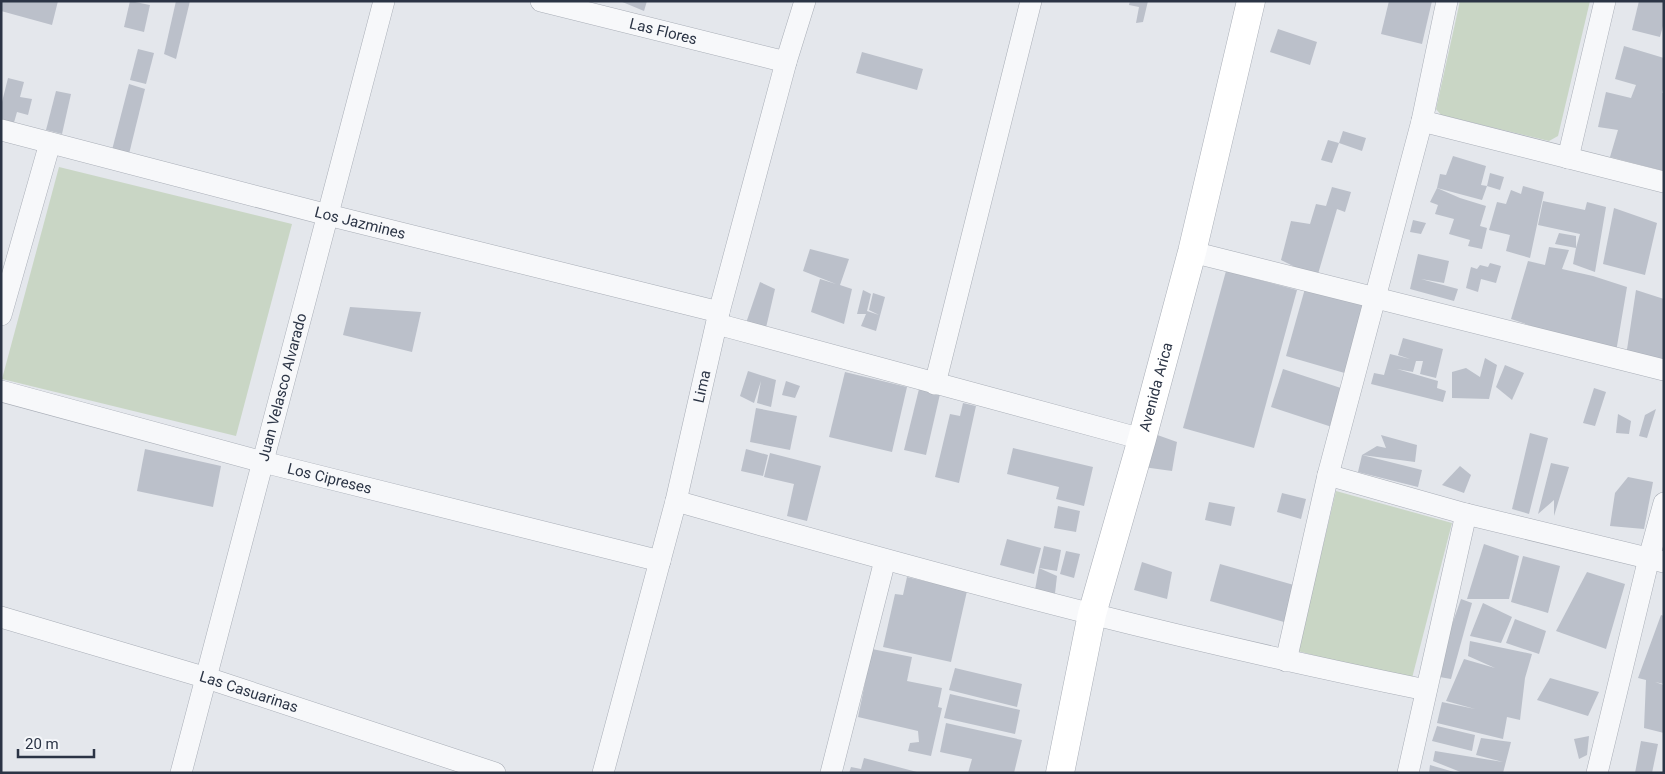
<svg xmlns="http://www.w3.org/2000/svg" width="1665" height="774" viewBox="0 0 1665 774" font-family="Roboto,sans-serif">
	<rect width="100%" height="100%" fill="#e4e7ec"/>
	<g fill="#c9d6c5">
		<path d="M1460,1H1590L1558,136L1549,141L1441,115L1436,109Z"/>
		<path d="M59,167L292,224L236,436L2,379Z"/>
		<path d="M1336,491L1452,523L1411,682L1298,651Z"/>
	</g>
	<g fill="#bbc0ca">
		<path d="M1,1H58L52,25L1,11Z"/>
		<path d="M130,1L150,5L144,32L124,27Z"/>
		<path d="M176,1H190L176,59L164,54Z"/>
		<path d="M620,1H647L644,11Z"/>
		<path d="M1130,1H1148L1143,22L1136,23L1139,7L1129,5Z"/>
		<path d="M1389,1H1432L1422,44L1381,34Z"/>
		<path d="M1639,1H1664V22L1660,37L1632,30Z"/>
		<path d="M1278,29L1317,42L1310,65L1270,52Z"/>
		<path d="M1624,46L1664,58V86L1662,93H1664V171L1610,157L1618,130L1598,127L1606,92L1631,98L1636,85L1615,79Z"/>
		<path d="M138,49L154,53L146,84L130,80Z"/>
		<path d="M862,52L923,69L917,90L856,73Z"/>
		<path d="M8,78L24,82L20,97L32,99L28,115L17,112L13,126L1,123V106Z"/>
		<path d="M129,84L145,89L129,154L112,150Z"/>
		<path d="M56,91L71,94L62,134L46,130Z"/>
		<path d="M1343,131L1366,138L1362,151L1339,143Z"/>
		<path d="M1328,140L1339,143L1332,163L1321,160Z"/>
		<path d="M1453,156L1486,166L1481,185L1487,186L1482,200L1437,188L1440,174L1446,175Z"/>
		<path d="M1490,173L1504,177L1500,190L1487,186Z"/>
		<path d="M1523,186L1544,192L1530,258L1506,251L1510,235L1489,230L1497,202L1506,204L1511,190L1521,194Z"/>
		<path d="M1332,187L1351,192L1345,212L1337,209L1318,274L1301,270L1281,260L1291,221L1310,224L1316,204L1326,206Z"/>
		<path d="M1437,188L1460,198L1486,206L1480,226L1487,228L1482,249L1468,246L1470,240L1449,234L1454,219L1435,214L1438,205L1430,202Z"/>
		<path d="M1543,201L1585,210L1587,202L1606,207L1595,272L1573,264L1576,248L1555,244L1559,233L1576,236V248L1580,234L1538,225Z"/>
		<path d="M1614,208L1657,223L1645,275L1603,264Z"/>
		<path d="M1413,220L1426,223L1421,234L1410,232Z"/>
		<path d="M1549,247L1569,250L1562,269L1593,276L1627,287L1616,352L1576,341L1511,319L1528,261L1545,265Z"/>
		<path d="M810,249L849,259L840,285L852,289L844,324L811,312L820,279L836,284L803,271Z"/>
		<path d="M1418,254L1449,261L1444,283L1421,279L1458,289L1454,301L1410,289Z"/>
		<path d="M1490,263L1501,266L1496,283L1481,279L1478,292L1466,288L1471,267L1477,269L1480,265L1488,267Z"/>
		<path d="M1226,271L1297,290L1254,448L1183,428Z"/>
		<path d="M760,282L775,289L765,332L745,326Z"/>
		<path d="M1306,285L1368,302L1348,374L1286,356Z"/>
		<path d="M863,290L871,294L867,311L879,315L869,310L873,293L885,297L876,331L861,326L866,314H857Z"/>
		<path d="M1636,290L1664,299V363L1626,356Z"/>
		<path d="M350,307L421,312L412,352L343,335Z"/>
		<path d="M1403,338L1443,349L1436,378L1420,374L1423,361H1416L1413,372L1397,369L1438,381L1437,388L1446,391L1443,402L1371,384L1374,373L1384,375L1390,354L1410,359L1398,355Z"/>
		<path d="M1485,358L1497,365L1489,399L1452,398V372L1466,368L1480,377Z"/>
		<path d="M1505,365L1524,373L1512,400L1496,387Z"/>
		<path d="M1283,369L1347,390L1335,428L1271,407Z"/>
		<path d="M748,371L776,380L771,407L757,403L761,381L754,403L740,396Z"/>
		<path d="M845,372L907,387L892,452L829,437Z"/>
		<path d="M786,381L800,386L795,398L782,395Z"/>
		<path d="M1594,388L1606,392L1595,426L1583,423Z"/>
		<path d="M919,389L940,394L926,455L904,450Z"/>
		<path d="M963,403L976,406L959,483L935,477L950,414L960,416Z"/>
		<path d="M756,408L797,416L790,450L750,442Z"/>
		<path d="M1656,409L1647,438L1639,436L1645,415Z"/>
		<path d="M1618,414L1631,421L1629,434L1616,433Z"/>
		<path d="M1149,432L1177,442L1172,471L1143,467Z"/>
		<path d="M1530,433L1548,438L1529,514L1512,509Z"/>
		<path d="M1381,435L1417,445L1415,462L1362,455L1422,470L1418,487L1358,472L1362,455L1377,446L1386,448Z"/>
		<path d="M1013,448L1093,467L1084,506L1056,499L1059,487L1007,474Z"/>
		<path d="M145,449L221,466L213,507L137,491Z"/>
		<path d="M746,449L768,455L763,476L741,471Z"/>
		<path d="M770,453L821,466L807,521L787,516L794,484L764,477Z"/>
		<path d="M1551,463L1569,467L1554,516V500L1538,514Z"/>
		<path d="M1460,466L1471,475L1464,493L1442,485Z"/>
		<path d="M1628,477L1653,482L1644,529L1610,526L1615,493Z"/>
		<path d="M1282,493L1306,499L1301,519L1277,512Z"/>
		<path d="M1209,502L1235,507L1231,526L1205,520Z"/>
		<path d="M1058,506L1080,511L1076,532L1054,528Z"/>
		<path d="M1007,539L1041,548L1034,574L1000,565Z"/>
		<path d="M1484,544L1519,556L1509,599H1467Z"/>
		<path d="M1044,546L1061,550L1057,571L1039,568Z"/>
		<path d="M1066,551L1080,554L1074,578L1060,574Z"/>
		<path d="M1523,556L1560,566L1548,613L1511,602Z"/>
		<path d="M1142,562L1172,572L1167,599L1134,590Z"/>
		<path d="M1220,564L1301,587L1291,624L1210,601Z"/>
		<path d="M1039,568L1057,576L1054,602L1034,595Z"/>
		<path d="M1587,572L1625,584L1606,649L1556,631Z"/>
		<path d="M907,577L967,591L951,662L883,647L895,594L903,595Z"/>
		<path d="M1461,599L1472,603L1451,679L1434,676Z"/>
		<path d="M1483,603L1512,617L1501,643L1470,636Z"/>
		<path d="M1661,615L1664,616V684L1655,682L1664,685V733L1644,728L1646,680L1638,678Z"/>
		<path d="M1515,619L1546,631L1539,654L1506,643Z"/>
		<path d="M1470,641L1532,654L1525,678L1520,720L1507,717L1503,739L1437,723L1442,702L1475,709L1446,701L1464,659L1495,668L1468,656Z"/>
		<path d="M872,649L912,657L907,681L942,688L938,707L942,708L931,756L908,751L910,743L919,742L918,731L858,717Z"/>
		<path d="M955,668L1022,684L1017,707L949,690Z"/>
		<path d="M1550,678L1599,692L1588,716L1537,700Z"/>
		<path d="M950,694L1020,710L1015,734L944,718Z"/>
		<path d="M946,723L1022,740L1014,773H968L972,759L940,752Z"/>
		<path d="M1437,726L1475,735L1472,751L1432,741Z"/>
		<path d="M1589,736L1587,755L1579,759L1574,739Z"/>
		<path d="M1481,738L1511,742L1503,773H1463L1433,761L1435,751L1503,762L1476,755Z"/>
		<path d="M1641,741L1658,744L1652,773H1635Z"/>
		<path d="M864,758L917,772V773H849L851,767L861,769Z"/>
		<path d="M1430,765L1454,772V773H1429Z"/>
	</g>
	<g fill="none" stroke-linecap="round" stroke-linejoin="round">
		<defs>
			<g id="street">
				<path id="s1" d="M541,1L786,62"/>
				<path d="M1422,121L1664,182"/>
				<path id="s2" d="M1,130L328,215L719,312"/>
				<path d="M1568,158L1605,1"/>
				<path d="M1192,252L1664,370"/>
				<path d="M1,315L50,143"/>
				<path d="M717,324L1142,439"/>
				<path d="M935,384L1031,1"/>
				<path id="s3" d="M1,391L263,462L660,561"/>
				<path d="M1328,475L1466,514L1664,562"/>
				<path d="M676,501C814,540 953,579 1092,614C1203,642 1314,667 1426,690"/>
				<path id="s4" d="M1,617L207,678L495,773"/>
				<path d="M1286,661L1328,475L1422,121L1447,1"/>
				<path id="s5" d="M181,773L384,1"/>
				<path id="s6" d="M603,773L676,501L719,312L786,62L805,1"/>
				<path d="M831,773L885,560"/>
				<path d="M1408,773L1466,514"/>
				<path d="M1597,773L1649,558L1664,503"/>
			</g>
			<g id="secondary">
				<path id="s7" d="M1060,773L1092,614L1142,439L1192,252L1251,1"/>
			</g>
		</defs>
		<use href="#street" stroke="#a9aeb7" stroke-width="22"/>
		<use href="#secondary" stroke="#a9aeb7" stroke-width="29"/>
		<use href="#street" stroke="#f7f8fa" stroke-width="21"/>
		<use href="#secondary" stroke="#fff" stroke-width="28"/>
	</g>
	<g text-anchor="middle" stroke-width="4" stroke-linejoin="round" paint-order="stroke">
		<g font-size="15" fill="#2b3445" stroke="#f4f6f9">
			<text dy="5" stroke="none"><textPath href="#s1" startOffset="126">Las Flores</textPath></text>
			<text dy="5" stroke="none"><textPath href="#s2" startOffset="371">Los Jazmines</textPath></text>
			<text dy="5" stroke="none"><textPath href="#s5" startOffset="399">Juan Velasco Alvarado</textPath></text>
			<text dy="5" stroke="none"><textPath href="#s6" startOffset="399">Lima</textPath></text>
			<text dy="5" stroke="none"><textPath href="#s7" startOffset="398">Avenida Arica</textPath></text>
			<text dy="5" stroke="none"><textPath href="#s3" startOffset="340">Los Cipreses</textPath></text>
			<text dy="5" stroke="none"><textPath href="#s4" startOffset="259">Las Casuarinas</textPath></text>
		</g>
	</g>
	<rect width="1665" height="774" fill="none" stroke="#2b3445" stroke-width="5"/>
	<path d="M18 749v8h76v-8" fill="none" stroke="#2b3445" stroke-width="2.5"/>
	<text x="25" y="749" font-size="15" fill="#2b3445" stroke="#f4f6f9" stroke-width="4" paint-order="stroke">20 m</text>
</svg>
